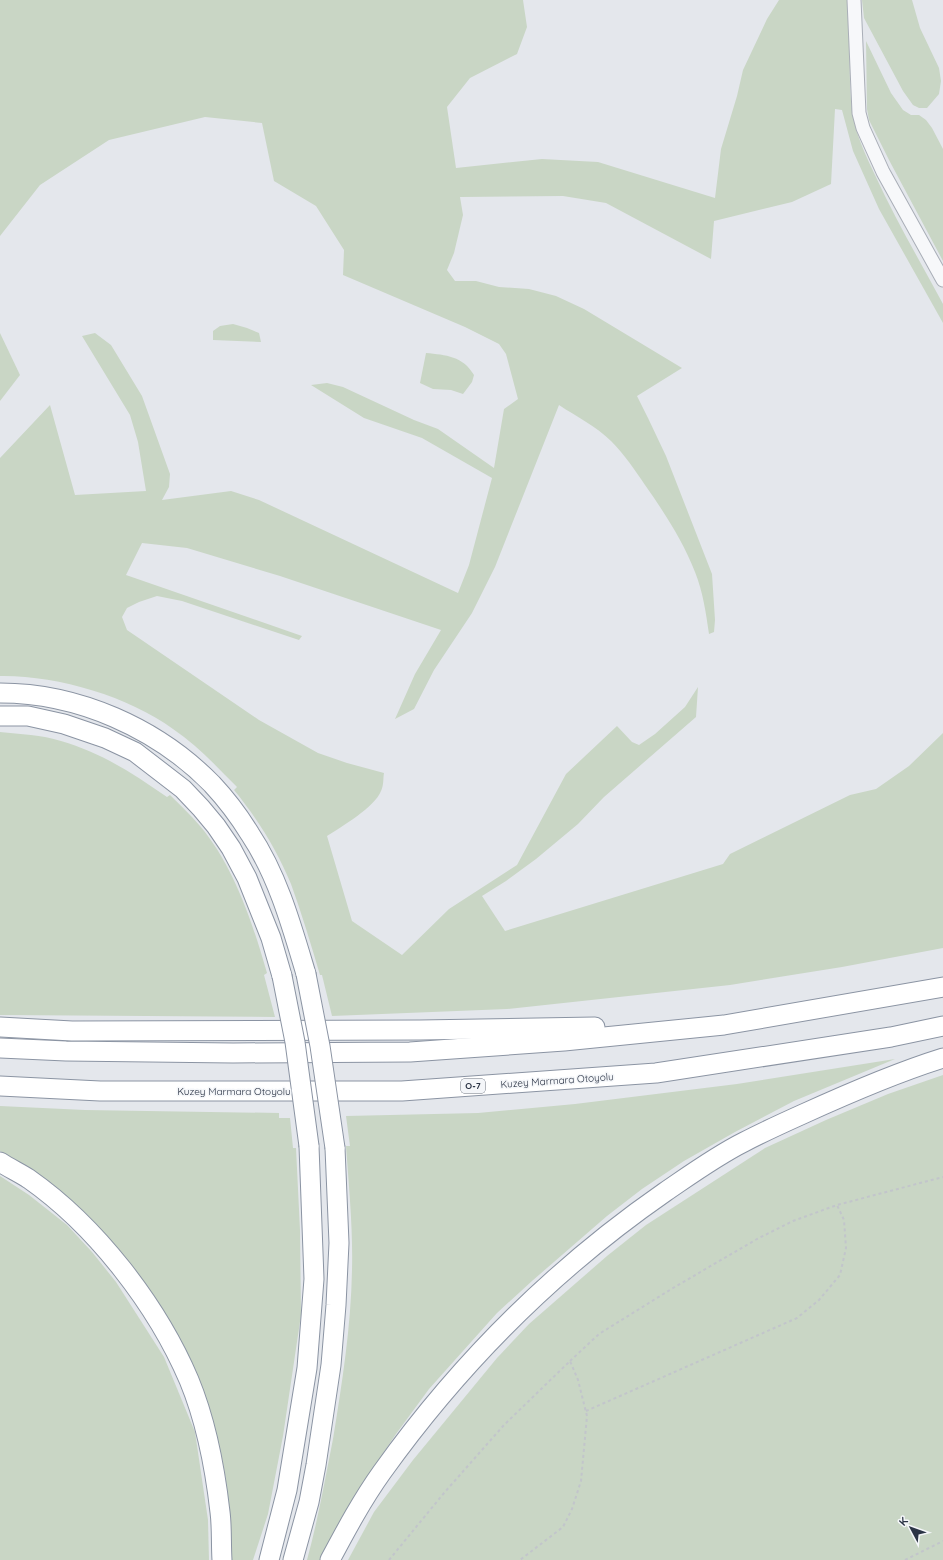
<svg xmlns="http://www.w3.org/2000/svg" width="943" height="1560" viewBox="0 0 943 1560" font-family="Quicksand,sans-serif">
	<rect width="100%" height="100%" fill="#e4e7ec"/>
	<g fill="#c9d6c5">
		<path d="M0,0H523L527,27L517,54L470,78L447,107L456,168L542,159L598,162L715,198L721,149L737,96L743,70L767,19L779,0H847C853,40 846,81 854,121C858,139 867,158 875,175C895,219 920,261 943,304V323L879,209L853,151L842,110L835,109L831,184L792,202L714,221L711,259L606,203L563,196L460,197L463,215L454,253L447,270L455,281H476L499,287L529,289L556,296L584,309L682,368L637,396L648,418L666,456L712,574L715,620L714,632L709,634C706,613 703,592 695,572C683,541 664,512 645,485C635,470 624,454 611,441C596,426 577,417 559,405L495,567L472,613L434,670L414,709L395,719L415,674L441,630L280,576L187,548L142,543L126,575L302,636L299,640L182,601L157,596L139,602L127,608L122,617L127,630L259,720L318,753L347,763L384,773C383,778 384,785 381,791C375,807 341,827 327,836L352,921L402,955L449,909L517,865L566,774L617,726L632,742L639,745L655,734L685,707L698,687L696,717L604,797L578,824L536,859L506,881L482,896L505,931L723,864L730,854L850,795L876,789L909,766L943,733V948L842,967L730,985L507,1009L332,1016L322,975H320C311,945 302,914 291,884C277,850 257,818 234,790L237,787C216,766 197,745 173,729C128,696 56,675 0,676V458L50,405L75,495L146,491L138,442L130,415L82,336L95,333L111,345L142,396L170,474L169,487L162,500L231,491L259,500L458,593L469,565L492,478L422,438L364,418L311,385L327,383L343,387L414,420L438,429L494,468L504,409L518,399L506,354L499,344L465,327L343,275L344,250L316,206L274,181L262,123L205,117L109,140L40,185L0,236Z"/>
		<path d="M862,0H912L920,28L939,68L941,81L939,94L927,108H919L913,105L903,91L864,18Z"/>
		<path d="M866,41L891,93L903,110L911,115H919L926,120L932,128L943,149V261L889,160L869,120L867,109Z"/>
		<path d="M233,324L247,328L259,333L261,342L213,340V331L220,326Z"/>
		<path d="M0,333L20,375L0,401Z"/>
		<path d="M426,353C446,355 463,356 474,375L472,382L463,394L451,390L433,389L420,383Z"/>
		<path d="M0,732C20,734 42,735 61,741C102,753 132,773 167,797L170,795C180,805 191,815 200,826C234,866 253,924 267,973L264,975L275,1017L0,1015Z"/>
		<path d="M895,1059L794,1101L735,1132L684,1161L642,1189L607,1216L532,1281L497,1313L429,1389L396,1434L357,1492L320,1560H307C318,1520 325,1479 333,1439C342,1383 351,1327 352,1270C353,1229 349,1188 346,1146H350L346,1116L478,1113L575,1104L737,1084Z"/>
		<path d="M943,1075V1560H348L374,1512L413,1460L497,1358L529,1324L607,1256L646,1225L765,1148L826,1120L888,1094Z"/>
		<path d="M0,1106L85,1110L279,1113V1118H290L293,1148H296L300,1230L301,1315L283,1436L268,1514L253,1560H231C230,1522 229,1483 219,1446C213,1421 204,1398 194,1375C183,1350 173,1325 158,1302C118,1241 64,1185 0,1151Z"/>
		<path d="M0,1176L29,1195L67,1225L92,1252L116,1282L164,1357L195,1432L208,1520L209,1560H0Z"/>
	</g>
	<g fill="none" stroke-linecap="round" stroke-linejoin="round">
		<defs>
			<path id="tertiary" d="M854,0L859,113L863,128L883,172L943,280"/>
			<g id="motorway">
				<path d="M0,693C78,693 157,728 212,784C226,799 239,816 250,834C278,876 292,927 306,974"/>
				<path d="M0,716H28L64,724L105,738L135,752L183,789L201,808L216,826L231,848L247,878L271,938L282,976"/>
				<path d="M0,1027L72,1031L420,1030L595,1027"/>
				<path d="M0,1048L66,1051L233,1053L410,1052L564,1041L724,1025L943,987"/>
				<path d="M0,1086L100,1091H402L656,1073L891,1037L943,1026"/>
				<path d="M0,1162C9,1168 20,1173 29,1179C96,1226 157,1305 189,1380C206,1421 215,1468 220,1512C222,1527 221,1544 222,1560"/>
				<path d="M269,1560L287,1490L307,1368L314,1279L309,1146"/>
				<path d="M293,1560L309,1502L316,1465L331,1365L336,1305L339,1243L335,1148"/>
				<path d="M330,1560C346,1530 362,1500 382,1472C460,1363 554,1269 665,1192C690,1175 716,1156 744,1142C763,1132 783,1123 803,1114C849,1093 895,1073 943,1058"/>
			</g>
		</defs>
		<use href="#tertiary" stroke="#a9aeb7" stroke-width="15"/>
		<use href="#motorway" stroke="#8b94a3" stroke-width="21"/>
		<g stroke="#c2c5cb" stroke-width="2" stroke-dasharray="3 3" stroke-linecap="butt">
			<path d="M570,1361L599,1334L673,1288L757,1239L793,1221L837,1205L943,1177"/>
			<path d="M586,1411L797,1318L819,1300L840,1275L846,1248L844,1220L837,1205"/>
			<path d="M389,1560L444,1493L504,1425L570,1361L578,1380L587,1416L581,1481L572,1509L563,1527L520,1560"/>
			<path d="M905,1560L943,1541"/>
		</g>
		<use href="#tertiary" stroke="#f7f8fa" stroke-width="13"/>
		<use href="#motorway" stroke="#fff" stroke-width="19"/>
		<defs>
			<g id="motorway-bridge">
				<path d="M306,974L320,1046L335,1148"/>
				<path d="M282,976L295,1042L309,1146"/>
			</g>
		</defs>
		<use href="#motorway-bridge" stroke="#8b94a3" stroke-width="21" stroke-linecap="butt"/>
		<use href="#motorway-bridge" stroke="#fff" stroke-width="19"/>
	</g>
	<g text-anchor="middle" stroke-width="3" stroke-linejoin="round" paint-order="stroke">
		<rect fill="#f4f6f9" stroke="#676e7b" stroke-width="1" x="461" y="1079" width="24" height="14" rx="3"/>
		<g font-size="9" font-weight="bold" fill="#2b3445">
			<text x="473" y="1089">O-7</text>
		</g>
		<g font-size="10" fill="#2b3445" stroke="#f4f6f9">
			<text transform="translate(557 1080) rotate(-4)" y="4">Kuzey Marmara Otoyolu</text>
			<text x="234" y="1095">Kuzey Marmara Otoyolu</text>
		</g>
	</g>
	<g transform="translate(911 1528) rotate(311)" stroke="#f4f6f9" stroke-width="3" paint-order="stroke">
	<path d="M0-3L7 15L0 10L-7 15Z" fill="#2b3445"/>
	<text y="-6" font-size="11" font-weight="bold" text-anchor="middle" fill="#2b3445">K</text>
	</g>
</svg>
